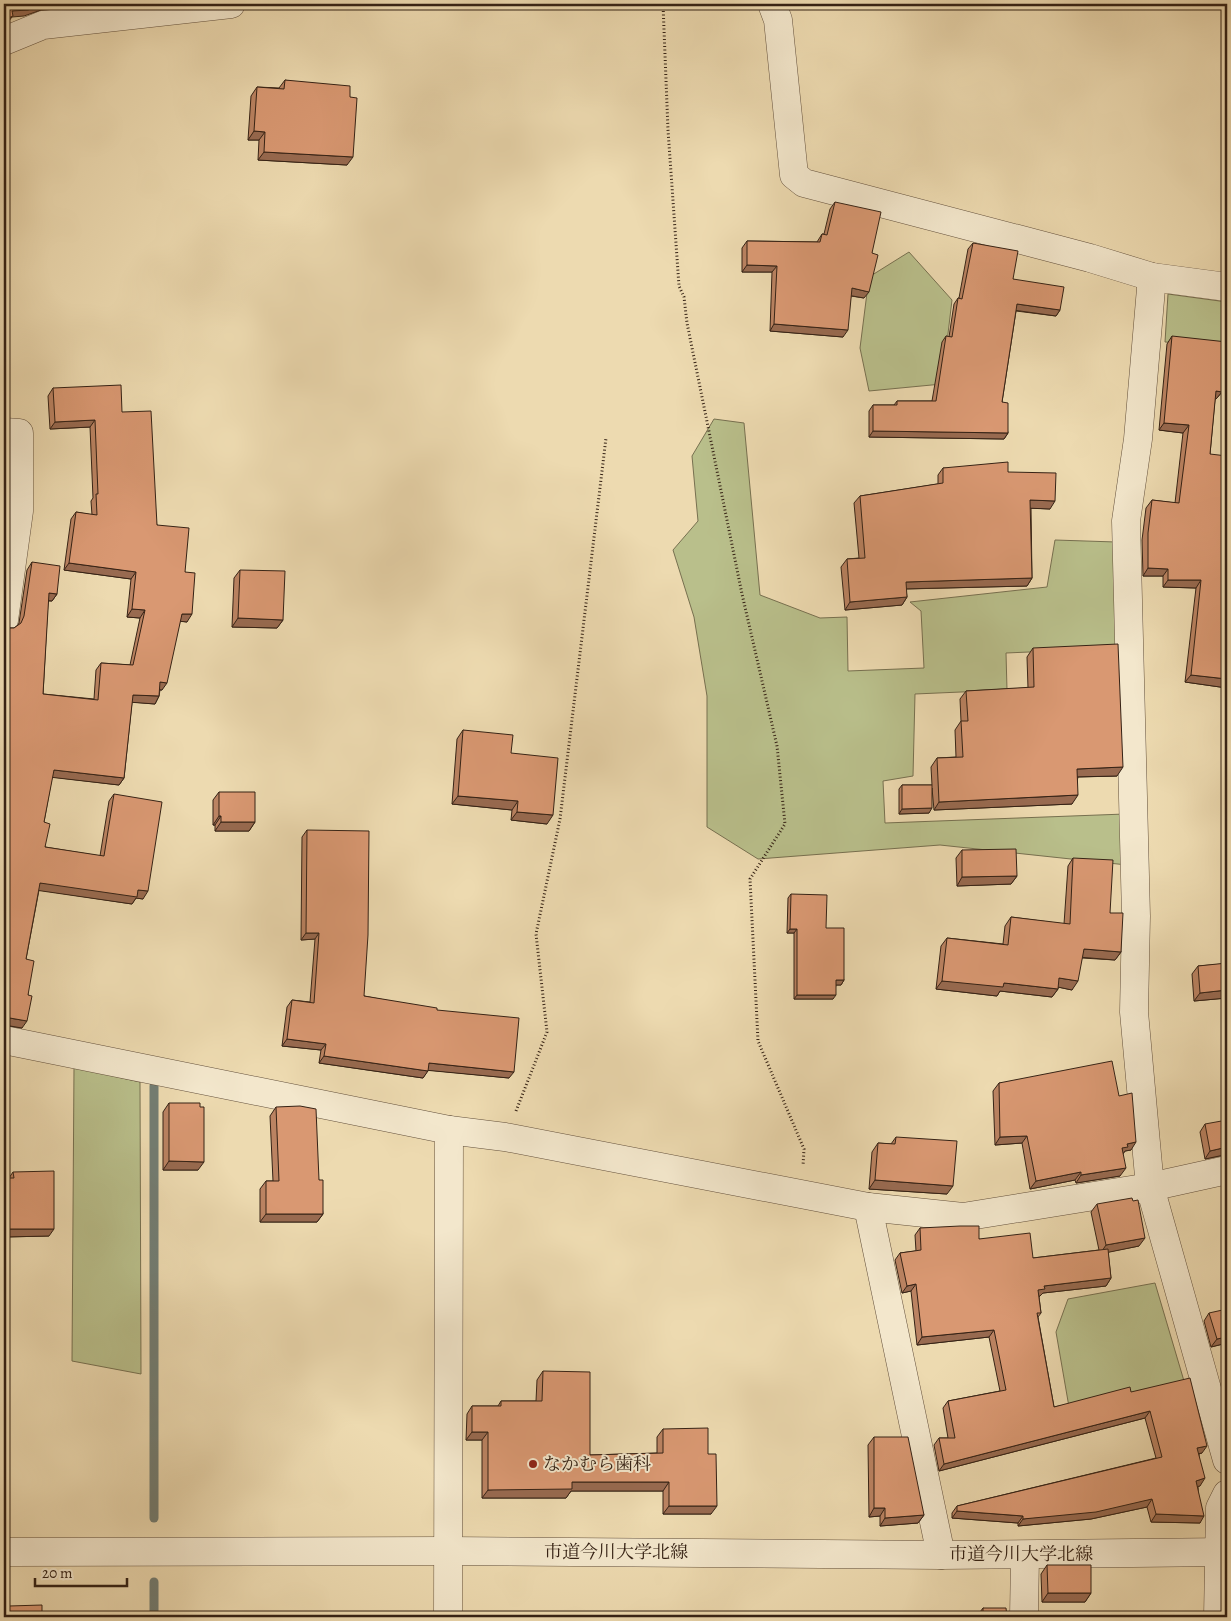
<svg xmlns="http://www.w3.org/2000/svg" width="1231" height="1621" viewBox="0 0 1231 1621" font-family="Alegreya,'Noto Serif JP',serif">
	<rect width="100%" height="100%" fill="#eddab0"/>
	<filter id="stains"><feTurbulence type="fractalNoise" baseFrequency=".004" numOctaves="4"/><feColorMatrix values="0 0 0 0 .2 0 0 0 0 .09 0 0 0 0 .02 0 0 0 .5 -.17"/></filter>
	<radialGradient id="worn" r=".72"><stop offset=".6" stop-color="#630" stop-opacity="0"/><stop offset="1" stop-color="#630" stop-opacity=".3"/></radialGradient>
	<g fill="#b9bf8b" stroke="#777050">
		<path d="M909,252L952,300L942,384L869,391L860,348L869,277Z"/>
		<path d="M1168,294L1227,302V345L1165,342Z"/>
		<path d="M714,419L744,423L760,595L820,618L847,617L848,671L924,668L921,611L910,602L1047,587L1055,540L1116,542L1122,648L1006,653L1007,690L915,694L913,776L883,781L885,823L1125,814L1127,865L940,845L758,859L707,827V696L694,617L673,550L698,521L692,456Z"/>
		<path d="M74,1067L140,1082L141,1374L72,1361Z"/>
		<path d="M1155,1283L1184,1381L1069,1407L1056,1332L1068,1299Z"/>
	</g>
	<g fill="none" stroke-linecap="round" stroke-linejoin="round">
		<g stroke="#727d73" stroke-width="9">
			<path d="M154,1086V1518"/>
			<path d="M154,1617V1582"/>
		</g>
		<defs>
			<g id="minor">
				<path d="M772,4L778,20L794,175L804,183L1090,258L1152,277L1227,287"/>
				<path d="M4,41L43,25L231,4"/>
				<path d="M1152,277L1138,439L1126,521L1136,916L1134,1012L1150,1187L1227,1460"/>
				<path d="M4,432L19,433V511L4,620"/>
				<path d="M4,1040L449,1130L505,1137L868,1207L963,1217L1150,1187L1227,1170"/>
				<path d="M868,1207L941,1555"/>
				<path d="M4,1552L448,1551L941,1555L1227,1552"/>
				<path d="M448,1617L449,1130"/>
				<path d="M1024,1617L1025,1555"/>
				<path d="M1218,1617L1220,1508L1227,1494"/>
			</g>
		</defs>
		<use href="#minor" stroke="#63503c" stroke-width="29"/>
		<g stroke="#352215" stroke-width="3" stroke-dasharray="1 2.5" stroke-linecap="butt">
			<path d="M663,4L668,130L679,286L684,297L687,323L742,594L777,746L785,824L750,879L758,1041L804,1149L803,1166"/>
			<path d="M516,1111L547,1032L536,934L560,819L606,438"/>
		</g>
		<use href="#minor" stroke="#f3e7cc" stroke-width="28"/>
	</g>
	<g fill="#bb8362" stroke="#352215">
		<path d="M285,80L350,97L347,165L258,160L259,140H248L251,96L257,87L279,88Z"/>
		<path d="M835,202L872,253L864,298L851,296L843,337L770,331L772,272H742V248L747,241L817,242L822,234H824L830,209Z"/>
		<path d="M973,243L1013,279L1060,310L1056,316L1016,311L1002,402L1008,433L1004,439L869,437V411L873,405H894L897,401H932L942,342L946,336L949,337L954,304L958,298H959L968,249Z"/>
		<path d="M1172,336L1222,392L1216,399H1215L1210,454L1227,539V688L1185,682L1196,588L1163,587V576H1143L1142,540L1146,508L1152,500L1175,503L1183,433L1159,430L1167,344Z"/>
		<path d="M53,388L122,412L157,525L185,572L187,622L180,621L162,690H160L159,696L155,704L132,702L124,778L119,785L52,777L44,822L45,847L100,856L109,801L114,794L143,899L136,898L132,904L39,890L26,959L28,995L22,1028L4,1025V627L7,628H14L18,625L19,623L27,570L32,562L57,594L52,601H48L43,694L94,699L96,670L101,663L130,665L140,618L127,617L131,579L64,570L71,519L76,512L92,515L91,501L93,498L90,427L50,429L48,396Z"/>
		<path d="M943,468L1008,472L1050,509L1031,508L1032,578L1027,586L906,589L907,597L902,605L845,610L841,567L847,559L859,558L854,503L860,496L938,484V475Z"/>
		<path d="M240,570L283,620L277,628L232,627L234,578Z"/>
		<path d="M1033,648L1117,776L1078,777L1072,804L934,810L932,788L929,813L899,814V789L902,785H932L931,767L937,758L956,757L955,730L961,721L960,699L966,691L1028,688L1027,657Z"/>
		<path d="M463,730L511,753L547,824L511,820L512,810L452,804L457,739Z"/>
		<path d="M219,792L255,822L249,831H215V825H213V800Z"/>
		<path d="M307,830L364,996L437,1010L509,1078L428,1070L423,1078L319,1063L321,1050L282,1046L287,1007L292,1000L310,1002L315,939L301,940L302,837Z"/>
		<path d="M962,850L1017,876L1011,884L957,886L956,858Z"/>
		<path d="M1073,858L1110,913L1121,952L1115,960L1082,958L1072,990L1058,987V989L1052,997L1000,991L997,996L936,989L941,946L947,938L1003,944L1005,926L1011,917L1064,924L1068,866Z"/>
		<path d="M791,894L826,928L844,980L841,985H836L833,999H794V933H787L788,898Z"/>
		<path d="M1227,922V998L1194,1001L1192,974L1198,966L1223,964V929Z"/>
		<path d="M999,1083L1119,1096L1131,1150L1125,1151L1123,1154L1120,1176L1076,1183L1075,1180L1030,1189L1022,1143L995,1145L993,1091Z"/>
		<path d="M169,1103L198,1170H163V1112Z"/>
		<path d="M276,1107L319,1180L323,1214L317,1222H260V1189L266,1181H273L270,1116Z"/>
		<path d="M1205,1124L1224,1155L1205,1159L1200,1132Z"/>
		<path d="M896,1137L947,1194L869,1189L872,1152L878,1143L891,1144Z"/>
		<path d="M13,1172L49,1236L4,1237V1183L7,1178H9Z"/>
		<path d="M1097,1204L1139,1246L1108,1252L1111,1278L1106,1286L1043,1293L1039,1297L1041,1313L1038,1317L1054,1407L1131,1392L1202,1453L1199,1454L1200,1486H1198L1200,1523L1151,1522L1147,1507L1091,1519L1018,1526V1523L952,1518V1513L957,1506L1156,1458L1145,1418L939,1471L934,1445L939,1438H948L943,1408L948,1401L1000,1391L989,1337L917,1345L911,1291L902,1293L895,1260L900,1253L916,1251L915,1235L920,1228L979,1239L1033,1258L1099,1250L1091,1212Z"/>
		<path d="M1209,1313L1227,1343L1211,1347L1204,1321Z"/>
		<path d="M543,1371L590,1455L657,1453V1437L663,1429L708,1454L711,1514H663V1491H571L566,1498H482V1440H466L467,1414L472,1406H498L501,1401H536L537,1380Z"/>
		<path d="M874,1437L924,1515L918,1523L880,1526V1516L869,1517L868,1445Z"/>
		<path d="M1047,1565L1091,1593L1085,1602H1042L1041,1574Z"/>
		<path d="M983,1608L1007,1617H980V1612Z"/>
	</g>
	<g fill="#986a50" stroke="#352215">
		<path d="M44,4H67L65,7L41,10L24,16L12,17L8,22L4,24V20L12,11Z"/>
		<path d="M254,131L265,132L259,140H248Z"/>
		<path d="M264,152L353,157L347,165L258,160Z"/>
		<path d="M747,265L777,266L772,272H742Z"/>
		<path d="M852,288L869,292L864,298L847,295Z"/>
		<path d="M1017,304L1060,310L1056,316L1013,310Z"/>
		<path d="M774,324L848,330L843,337L770,331Z"/>
		<path d="M1216,391L1222,392L1216,399H1211Z"/>
		<path d="M95,420L90,427L50,429L55,422Z"/>
		<path d="M1164,423L1189,425L1183,433L1159,430Z"/>
		<path d="M873,431L1008,433L1004,439L869,437Z"/>
		<path d="M1030,500L1055,501L1050,509L1025,508Z"/>
		<path d="M4,516H7L4,521Z"/>
		<path d="M69,563L136,572L131,579L64,570Z"/>
		<path d="M1148,568L1168,569L1163,576H1143Z"/>
		<path d="M1032,578L1027,586L900,589L906,582Z"/>
		<path d="M1168,580H1201L1196,588L1163,587Z"/>
		<path d="M49,593L57,594L52,601L44,600Z"/>
		<path d="M907,597L902,605L845,610L850,602Z"/>
		<path d="M132,609L145,610L140,618L127,617Z"/>
		<path d="M182,614H192L187,622L177,621Z"/>
		<path d="M238,618L283,620L277,628L232,627Z"/>
		<path d="M1191,675L1227,679V688L1185,682Z"/>
		<path d="M160,682L167,683L162,690L155,689Z"/>
		<path d="M133,695L159,696L155,704L128,702Z"/>
		<path d="M1123,767L1117,776L1071,777L1077,769Z"/>
		<path d="M54,770L124,778L119,785L49,777Z"/>
		<path d="M1078,795L1072,804L934,810L939,802Z"/>
		<path d="M458,796L518,801L512,810L452,804Z"/>
		<path d="M932,808L929,813L899,814L902,809Z"/>
		<path d="M517,812L553,815L547,824L511,820Z"/>
		<path d="M219,816H221L215,825H213Z"/>
		<path d="M221,822H255L249,831H215Z"/>
		<path d="M1017,876L1011,884L957,886L962,877Z"/>
		<path d="M40,883L138,890L148,891L143,899L136,898L132,904L35,890Z"/>
		<path d="M790,929H797L794,933H787Z"/>
		<path d="M306,933H319L315,939L301,940Z"/>
		<path d="M1084,949L1121,952L1115,960L1078,957Z"/>
		<path d="M1059,978L1078,981L1072,990L1053,986Z"/>
		<path d="M836,980H844L841,985H833Z"/>
		<path d="M942,981L1004,983L1058,989L1052,997L1000,991L997,996L936,989Z"/>
		<path d="M1227,990V998L1194,1001L1200,993Z"/>
		<path d="M797,995H836L833,999H794Z"/>
		<path d="M4,1017L27,1021L22,1028L4,1025Z"/>
		<path d="M287,1039L326,1044L321,1050L282,1046Z"/>
		<path d="M324,1056L428,1071L423,1078L319,1063Z"/>
		<path d="M429,1063L514,1072L509,1078L424,1070Z"/>
		<path d="M1027,1136L1022,1143L995,1145L1000,1137Z"/>
		<path d="M1136,1142L1131,1150L1125,1151L1122,1155V1148L1127,1144Z"/>
		<path d="M1227,1147V1156L1224,1155L1205,1159L1210,1151Z"/>
		<path d="M169,1161L204,1162L198,1170H163Z"/>
		<path d="M1126,1168L1120,1176L1076,1183L1081,1175Z"/>
		<path d="M1081,1172L1075,1180L1030,1189L1036,1181Z"/>
		<path d="M875,1180L953,1186L947,1194L869,1189Z"/>
		<path d="M266,1214H323L317,1222H260Z"/>
		<path d="M4,1229H54L49,1236L4,1237Z"/>
		<path d="M1145,1238L1139,1246L1100,1254L1106,1245Z"/>
		<path d="M1111,1278L1106,1286L1043,1293L1040,1296L1033,1297L1038,1290L1044,1286Z"/>
		<path d="M916,1284L911,1291L902,1293L907,1286Z"/>
		<path d="M994,1330L989,1337L917,1345L922,1337Z"/>
		<path d="M1227,1337V1343L1211,1347L1217,1339Z"/>
		<path d="M1150,1411L1145,1418L939,1471L944,1464Z"/>
		<path d="M472,1432H488L482,1440H466Z"/>
		<path d="M1207,1446L1202,1453L1192,1455L1197,1448Z"/>
		<path d="M1205,1478L1200,1486L1191,1488L1196,1481Z"/>
		<path d="M572,1482H669L663,1491H571L566,1498H482L488,1490Z"/>
		<path d="M1152,1499L1147,1507L1091,1519L1018,1526L1023,1519Z"/>
		<path d="M669,1506H717L711,1514H663Z"/>
		<path d="M874,1508H885L880,1516L869,1517Z"/>
		<path d="M957,1511L1023,1516L1018,1523L952,1518Z"/>
		<path d="M1156,1514L1204,1516L1200,1523L1151,1522Z"/>
		<path d="M924,1515L918,1523L880,1526L885,1518Z"/>
		<path d="M1048,1593H1091L1085,1602H1042Z"/>
	</g>
	<g fill="#d99872" stroke="#352215">
		<path d="M4,4H44L28,10L12,11L13,16L4,20Z"/>
		<path d="M285,80L350,86V97L357,98L353,157L264,152L265,132L254,131L257,87L284,89Z"/>
		<path d="M835,202L881,212L872,253L878,255L869,292L852,288L848,330L774,324L777,266L747,265V241L820,242L822,234L827,235Z"/>
		<path d="M973,243L1018,251L1013,279L1064,287L1060,310L1017,304L1002,402L1008,403V433L873,431V405H897V401H936L946,336L952,337L958,298L962,299Z"/>
		<path d="M1172,336L1227,342L1222,392L1216,391L1210,454L1227,456V679L1191,675L1201,580H1168V569L1148,568V533L1152,500L1179,503L1189,425L1164,423Z"/>
		<path d="M121,385L122,412L151,411L157,525L189,528L185,572L195,573L192,614H182L167,683L160,682L159,696L133,695L124,778L54,770L44,822L50,824L45,847L104,856L114,794L162,802L148,891L138,890L137,897L40,883L26,959L34,961L28,995L32,996L27,1021L4,1017V777L7,760H4V627L7,628H14L21,623L24,616L32,562L60,566L57,594L49,593L43,694L98,700L101,663L133,665L145,610L132,609L136,572L69,563L76,512L97,515L96,494H98L95,420L55,422L53,388Z"/>
		<path d="M4,438L9,439V501L7,516H4Z"/>
		<path d="M1008,462V472L1056,473L1055,501L1030,500L1032,578L906,582L907,597L850,602L847,559L865,558L860,496L943,483V468Z"/>
		<path d="M240,570L285,571L283,620L238,618Z"/>
		<path d="M1118,644L1123,767L1077,769L1078,795L939,802L937,758L963,757L961,721H968L966,691L1034,687L1033,648Z"/>
		<path d="M463,730L513,735L511,753L558,758L553,815L517,812L518,801L458,796Z"/>
		<path d="M902,785H932V808L902,809Z"/>
		<path d="M219,792H255V822H221V816H219Z"/>
		<path d="M307,830L369,831L368,935L364,996L437,1008V1010L519,1018L514,1072L429,1063L428,1071L324,1056L326,1044L287,1039L292,1000L314,1003L319,933H306Z"/>
		<path d="M1016,849L1017,876L962,877V850Z"/>
		<path d="M1073,858L1113,860L1110,913H1123L1121,952L1084,949L1078,981L1059,978L1058,989L1004,983L1003,987L942,981L947,938L1008,945L1011,917L1070,924Z"/>
		<path d="M791,894L827,895L826,928H844V980H836V995H797V929H790Z"/>
		<path d="M1227,963V990L1200,993L1198,966Z"/>
		<path d="M1112,1061L1119,1096L1132,1093L1136,1142L1127,1144L1128,1147L1122,1148L1126,1168L1081,1175V1172L1036,1181L1027,1136L1000,1137L999,1083Z"/>
		<path d="M169,1103H200V1107H204V1162L169,1161Z"/>
		<path d="M300,1106L316,1109L319,1180H323V1214H266V1181H279L276,1107Z"/>
		<path d="M1227,1120V1147L1210,1151L1205,1124Z"/>
		<path d="M896,1137L957,1141L953,1186L875,1180L878,1143L895,1144Z"/>
		<path d="M54,1171V1229H4V1204H8L7,1178H14L13,1172Z"/>
		<path d="M1132,1198L1133,1201L1138,1200L1145,1238L1106,1245L1097,1204Z"/>
		<path d="M960,1226H979V1239L1030,1233L1033,1258L1108,1249L1111,1278L1044,1286L1045,1289L1038,1290L1041,1313H1037L1054,1407L1130,1387L1131,1392L1190,1378L1207,1446L1197,1448L1205,1478L1196,1481L1204,1516L1156,1514L1152,1499L1096,1512L1023,1519V1516L957,1511V1506L1162,1457L1150,1411L944,1464L939,1438H955L948,1401L1006,1390L994,1330L922,1337L916,1284L907,1286L900,1253L921,1250L920,1228Z"/>
		<path d="M1227,1309V1337L1217,1339L1209,1313Z"/>
		<path d="M543,1371L590,1372V1455L663,1453V1429L708,1428V1454H716L717,1506H669V1482H572V1489L488,1490V1432H472V1406H501V1401H542Z"/>
		<path d="M874,1437H908L924,1515L885,1518V1508H874Z"/>
		<path d="M1047,1565H1091V1593H1048Z"/>
		<path d="M4,1583H8L9,1606L42,1605V1617H4Z"/>
		<path d="M983,1608H1006L1007,1617H983Z"/>
		<rect x="855" y="1613" width="29" height="4"/>
	</g>
	<circle fill="#8f2418" stroke="#f3e7cc" stroke-width="2" cx="533" cy="1464" r="5"/>
	<g text-anchor="middle" stroke-width="4" stroke-linejoin="round" paint-order="stroke">
		<g font-size="18" fill="#352215" stroke="#f3e7cc" text-anchor="start">
			<text x="543" y="1470">なかむら歯科</text>
		</g>
		<g font-size="18" fill="#352215" stroke="#f3e7cc">
			<text x="616" y="1558">市道今川大学北線</text>
			<text x="1021" y="1560">市道今川大学北線</text>
		</g>
	</g>
	<rect width="1231" height="1621" fill="none" stroke="#eddab0" stroke-width="20"/>
	<rect x="5" y="5" width="1221" height="1611" fill="none" stroke="#352215" stroke-width="2.5"/>
	<rect x="10" y="10" width="1211" height="1601" fill="none" stroke="#352215"/>
	<path d="M35 1578v8h92v-8" fill="none" stroke="#352215" stroke-width="2.5"/>
	<text x="42" y="1578" font-size="15" fill="#352215" stroke="#f3e7cc" stroke-width="4" paint-order="stroke">20 m</text>
	<rect width="100%" height="100%" filter="url(#stains)"/>
	<rect width="100%" height="100%" fill="url(#worn)"/>
</svg>
